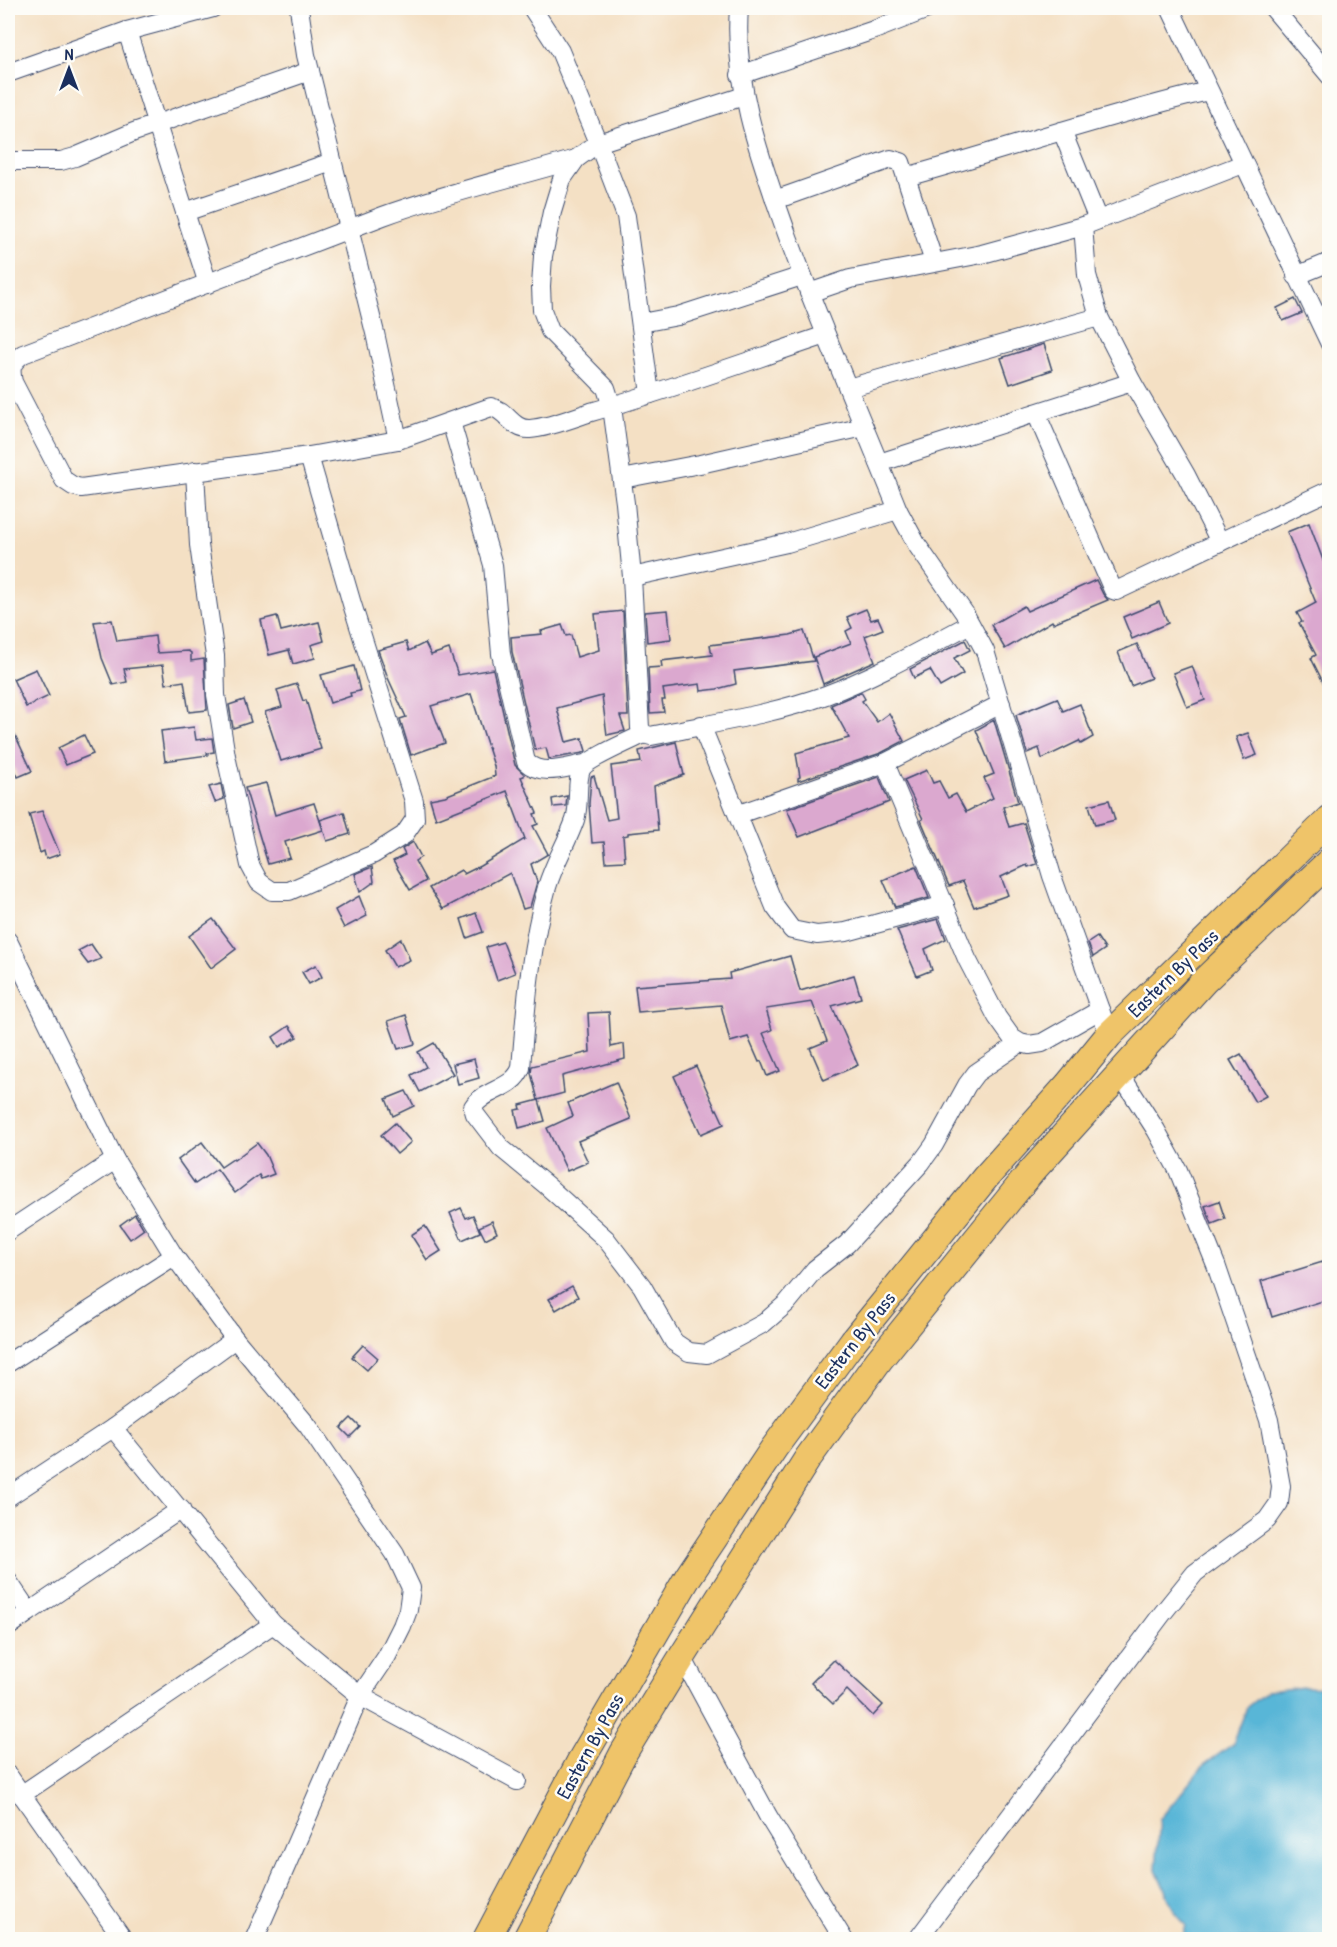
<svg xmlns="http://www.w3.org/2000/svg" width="1337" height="1947" viewBox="0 0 1337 1947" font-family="'Patrick Hand',sans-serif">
	<rect width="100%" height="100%" fill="#fdfcf7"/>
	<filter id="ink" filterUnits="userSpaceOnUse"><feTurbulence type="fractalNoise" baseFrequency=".0167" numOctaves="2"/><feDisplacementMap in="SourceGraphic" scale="12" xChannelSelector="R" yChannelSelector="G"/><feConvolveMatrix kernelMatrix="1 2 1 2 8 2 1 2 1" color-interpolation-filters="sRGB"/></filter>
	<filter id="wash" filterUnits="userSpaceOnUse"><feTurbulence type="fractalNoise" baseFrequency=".008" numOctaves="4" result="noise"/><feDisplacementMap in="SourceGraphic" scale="24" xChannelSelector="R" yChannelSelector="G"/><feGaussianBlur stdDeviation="1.35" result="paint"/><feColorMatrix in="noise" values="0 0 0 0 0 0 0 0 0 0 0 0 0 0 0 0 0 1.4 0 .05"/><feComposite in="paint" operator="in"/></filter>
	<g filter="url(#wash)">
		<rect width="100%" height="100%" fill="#f4e0c4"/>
		<path fill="#58b6d7" stroke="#3a729a" stroke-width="1.5" d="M1305,1687L1329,1688V1939H1183L1186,1925L1175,1913L1156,1869L1160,1819L1204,1765L1233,1744L1247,1707L1267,1691Z"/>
		<g id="blocks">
			<g fill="#dba8cf">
				<path d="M1295,299L1302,313L1283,321L1277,308Z"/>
				<path d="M1044,344L1052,370L1010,384L1001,358Z"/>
				<path d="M1309,523L1329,576V694L1311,658L1316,655L1299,623L1302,622L1297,613L1316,603L1287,532Z"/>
				<path d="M1096,580L1103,594L1108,600L1053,623L1052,621L1005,649L991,625L1024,606L1027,611Z"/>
				<path d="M1159,602L1168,623L1132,639L1123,617Z"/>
				<path d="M866,609L871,620L878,618L883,629L865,636L875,661L823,684L814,657L851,643L846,631L852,628L847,617Z"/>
				<path d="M668,610L671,639L647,642L645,612Z"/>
				<path d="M623,611L628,716H620L625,731L607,735L602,696L557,708L566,742L582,738L586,751L583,753L549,759L546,748L535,750L512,652L511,637L542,634L541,631L562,625L566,636L571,635L577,657L599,650L595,614Z"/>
				<path d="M277,616L281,631L319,622L324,641L311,645L315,658L293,664L289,650L269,655L261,620Z"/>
				<path d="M112,620L117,641L155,636L157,653L188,651L191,653V661L204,659L207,710L189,712L184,681L166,684L163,665L124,669L127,682L113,685L102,658L94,622Z"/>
				<path d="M804,631L814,661L734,671L736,684L717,689L701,691L700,684L663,689L665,700H662L664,712L650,713L648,668L662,667L661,661L712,655L710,645L790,635Z"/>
				<path d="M965,640L970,650L954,658L963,674L940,687L930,670L914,678L910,669Z"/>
				<path d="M406,642L409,651L425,643L431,655L449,649L458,675L493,669L515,765L524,774V776L521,777L537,813L534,814L538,824L533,826L548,854L531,864L537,882L530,907L523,909L510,873L443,909L429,888L461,870L464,874L480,866L525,839L507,791L436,819L430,799L445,796L495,776L494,766L471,694L431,706L445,743L411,755L400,719L406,717L388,678L378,650Z"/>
				<path d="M1137,644L1151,678L1131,686L1118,652Z"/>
				<path d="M354,666L360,691L350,693L351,696L330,703L321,675Z"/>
				<path d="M1192,666L1205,700L1187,707L1173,673Z"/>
				<path d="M36,669L49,696L26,707L13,679Z"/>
				<path d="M297,684L303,701L306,700L321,749L281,761L265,712L282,707L277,690Z"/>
				<path d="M861,692L865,699L862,701L877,722L889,713L904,741L881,753L798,781V778L800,777L796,753L849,738L831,705Z"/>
				<path d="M1057,698L1063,711L1080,704L1093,737L1081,744L1079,741L1042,759L1039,748L1027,753L1016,715Z"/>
				<path d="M244,700L251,722L233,728L229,705Z"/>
				<path d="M8,720L32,771L18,777L8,755Z"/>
				<path d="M994,720L1018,802L1003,807L1009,827L1024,823L1037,864L1028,867L1027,865L1001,877L1008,895L974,907L963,881L949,886L921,820L923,819L904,780L927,770L933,783L939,781L948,798L956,794L966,812L993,798L984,778L994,774L976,730Z"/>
				<path d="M194,727L196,740L212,738L214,752L207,753L208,755L165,761L161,731Z"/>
				<path d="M1248,733L1257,755L1244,760L1236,737Z"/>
				<path d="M84,735L93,754L66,765L58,748Z"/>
				<path d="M676,742L684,775L654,786L658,830L628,833V835L623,836L625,861L606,862L604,842L592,843L589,804L591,777L594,776L607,820L617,818L611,766L641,762L639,751Z"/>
				<path d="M879,777L889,802L799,837L787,809Z"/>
				<path d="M266,783L275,815L314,803L323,830L285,842L290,858L268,864L245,788Z"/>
				<path d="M221,784L224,799L215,802L209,787Z"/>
				<path d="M567,796L566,806L553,807L552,799Z"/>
				<path d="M1109,800L1115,820L1095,825L1089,805Z"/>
				<path d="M42,811L60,854L46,859L44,851L40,853L29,814Z"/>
				<path d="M344,812L350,834L327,841L320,820Z"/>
				<path d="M413,842L421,857L415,861L426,881L410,890L393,861L405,855L402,849Z"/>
				<path d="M916,866L929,898L895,907L883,880Z"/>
				<path d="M372,867L374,882L360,892L355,874Z"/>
				<path d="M359,896L367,916L344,928L335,910Z"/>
				<path d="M476,913L483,932L467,938L461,919Z"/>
				<path d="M213,919L236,949L211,968L189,936Z"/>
				<path d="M938,919L946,939L925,949L932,970L917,976L897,930Z"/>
				<path d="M1097,937L1105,949L1093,957L1088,943Z"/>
				<path d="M401,939L410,960L395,967L385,950Z"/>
				<path d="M503,942L515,973L497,980L486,947Z"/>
				<path d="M91,944L101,959L88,964L78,951Z"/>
				<path d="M790,956L800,991L854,975L861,998L832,1006L858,1065L824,1080L810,1048L827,1041L812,1002L766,1009L772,1030L763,1033L780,1071L767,1076L761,1061L759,1062L748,1037L730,1042L721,1005L638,1012L635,986L730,979L729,973Z"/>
				<path d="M316,965L322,977L309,984L302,972Z"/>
				<path d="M609,1012L611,1047L624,1044L625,1059L562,1076L564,1093L538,1100L531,1073L532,1066L590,1052L588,1013Z"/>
				<path d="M406,1015L415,1044L398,1049L388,1021Z"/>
				<path d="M289,1026L297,1037L279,1047L273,1037Z"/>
				<path d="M434,1043L453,1074L420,1092L411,1075L426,1067L418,1052Z"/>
				<path d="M1241,1054L1266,1096L1255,1102L1230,1060Z"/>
				<path d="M474,1059L479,1078L458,1084L453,1064Z"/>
				<path d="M696,1066L716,1110L717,1109L724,1124L701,1134L674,1076Z"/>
				<path d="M616,1082L631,1119L578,1141L588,1162L567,1171L547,1128L573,1116L568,1103Z"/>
				<path d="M406,1091L414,1106L393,1116L386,1099Z"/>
				<path d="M539,1100L545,1121L519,1128L515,1110L521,1109L520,1105Z"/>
				<path d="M395,1123L411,1142L397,1154L381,1135Z"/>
				<path d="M202,1142L221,1167L233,1159L234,1160L257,1143L266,1155L274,1174L261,1179L259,1175L235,1193L217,1169L195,1184L178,1160Z"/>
				<path d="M1219,1201L1225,1219L1212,1224L1205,1206Z"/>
				<path d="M461,1208L466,1218L473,1215L480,1232L462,1240L450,1213Z"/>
				<path d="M135,1214L144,1229L130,1239L120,1225Z"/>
				<path d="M492,1221L497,1233L485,1239L479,1227Z"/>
				<path d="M425,1226L441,1251L427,1260L411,1235Z"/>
				<path d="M1329,1260V1299L1272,1317L1261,1281Z"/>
				<path d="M572,1286L578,1297L556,1310L549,1299Z"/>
				<path d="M363,1345L378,1358L367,1370L352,1357Z"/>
				<path d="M351,1418L360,1427L350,1437L341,1428Z"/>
				<path d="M834,1660L883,1705L873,1716L847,1690L833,1704L811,1683Z"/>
			</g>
		</g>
	</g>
	<g filter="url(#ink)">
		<use href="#blocks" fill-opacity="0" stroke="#3c4a6d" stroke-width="1.5"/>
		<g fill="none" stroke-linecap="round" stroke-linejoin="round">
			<defs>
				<g id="minor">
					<path d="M299,8L306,55L375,333L398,440"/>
					<path d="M532,8L560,51L598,143L626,216L650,394"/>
					<path d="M739,8C733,87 761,160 787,234C821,327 861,418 898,510L917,545L965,614L985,651L1052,876L1109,1035"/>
					<path d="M1170,8L1330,344"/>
					<path d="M1273,8L1330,76"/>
					<path d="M127,31L208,284"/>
					<path d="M8,73L127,31L213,8"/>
					<path d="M740,75L874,30L930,8"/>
					<path d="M744,96L598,143L576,159L562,179L552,212L543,256L541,286L542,310L550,331L606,388L612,407L625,503L632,577L640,728L644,734L651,736C708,724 771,715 826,695C876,676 923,649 970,624"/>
					<path d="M1062,131L1098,220"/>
					<path d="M576,159C512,178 446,193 383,216L23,354C11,363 10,368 13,382L64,480L73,486L81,488L309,456L398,440L491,407C507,410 512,430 530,429C548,428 573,418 591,412C670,390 748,361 826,335"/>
					<path d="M8,161H61L75,157L134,132L310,71"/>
					<path d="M906,177C1007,149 1106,115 1208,91"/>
					<path d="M775,200L891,159L901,162L934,262"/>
					<path d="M185,212L332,162"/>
					<path d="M1083,226L1087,275L1099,317L1132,382L1186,475L1220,542"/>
					<path d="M1296,276L1330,262"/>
					<path d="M809,293L850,279L982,254L1083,226L1243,164"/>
					<path d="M641,323L678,316L802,276"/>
					<path d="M848,388L1099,317"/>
					<path d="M1036,413L1113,590L1116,591L1330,490"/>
					<path d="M451,422L493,565L501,654L526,762C542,777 566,767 585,764"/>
					<path d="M879,463L1132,382"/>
					<path d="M195,471L199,545L215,656L216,695L226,756L250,865L259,882L272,891H289L374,854L404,835L415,819L414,801L352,604L309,456"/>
					<path d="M622,479L700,464L864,427"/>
					<path d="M632,577L787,543L898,510"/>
					<path d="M701,725L775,907L792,930L817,935L846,932L945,905"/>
					<path d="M644,734C632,740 585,760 581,770C576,781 580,805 575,820C567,843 554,863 547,887C530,947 526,1006 521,1068C513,1090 484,1089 473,1107L475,1114L501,1148L546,1185L606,1239L642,1286L674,1342L689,1352L707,1354L764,1323L787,1303L815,1269L847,1244L921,1163L934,1145L967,1085L976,1073L1020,1043"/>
					<path d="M885,763L967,959L997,1017L1012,1038L1020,1043L1029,1045L1042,1043L1100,1010"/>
					<path d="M739,814L885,763L1001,704"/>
					<path d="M8,941L115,1160L174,1256L235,1339L308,1426L395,1554L411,1588L408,1610L402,1626L387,1656L360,1696L254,1940"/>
					<path d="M8,1231L115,1160"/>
					<path d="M8,1363L174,1256"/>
					<path d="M113,1428L273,1624"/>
					<path d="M8,1497L113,1428L235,1339"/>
					<path d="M8,1581L29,1612L181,1509"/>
					<path d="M8,1627L29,1612"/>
					<path d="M682,1657L768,1816L844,1940"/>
					<path d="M8,1775L124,1940"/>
					<path d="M21,1795L273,1624L360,1696L517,1781"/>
					<path d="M917,1940L1162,1614L1195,1573L1267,1520L1279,1503L1281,1486L1269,1420L1216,1265L1178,1170L1156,1130L1120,1074"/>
				</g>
				<g id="primary">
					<path d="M486,1940L581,1760L688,1577L774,1448L853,1341L985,1178L1068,1085L1109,1035L1330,819"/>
					<path d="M526,1940L624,1752L682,1657L808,1458L879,1360L1031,1172L1204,981L1330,861"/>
				</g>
			</defs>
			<use href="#minor" stroke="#3c4a6d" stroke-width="20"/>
			<use href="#primary" stroke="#3c4a6d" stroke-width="29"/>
			<use href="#minor" stroke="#fff" stroke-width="18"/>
			<use href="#primary" stroke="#efc469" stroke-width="27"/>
		</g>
	</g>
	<g text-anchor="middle" stroke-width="5" stroke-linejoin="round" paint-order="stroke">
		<g font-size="20" fill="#1b2f5e" stroke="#fdfcf7">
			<text transform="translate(1173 973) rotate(-44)" y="7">Eastern By Pass</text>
			<text transform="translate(855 1340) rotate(-52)" y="7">Eastern By Pass</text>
			<text transform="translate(590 1746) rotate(-61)" y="7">Eastern By Pass</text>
		</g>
	</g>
	<rect width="1337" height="1947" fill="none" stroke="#fdfcf7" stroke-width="30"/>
	<g transform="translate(69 69)" stroke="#fdfcf7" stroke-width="4.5" paint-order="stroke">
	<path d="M0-4.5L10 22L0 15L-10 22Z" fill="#1b2f5e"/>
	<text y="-9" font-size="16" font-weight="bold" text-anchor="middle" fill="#1b2f5e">N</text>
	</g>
</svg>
